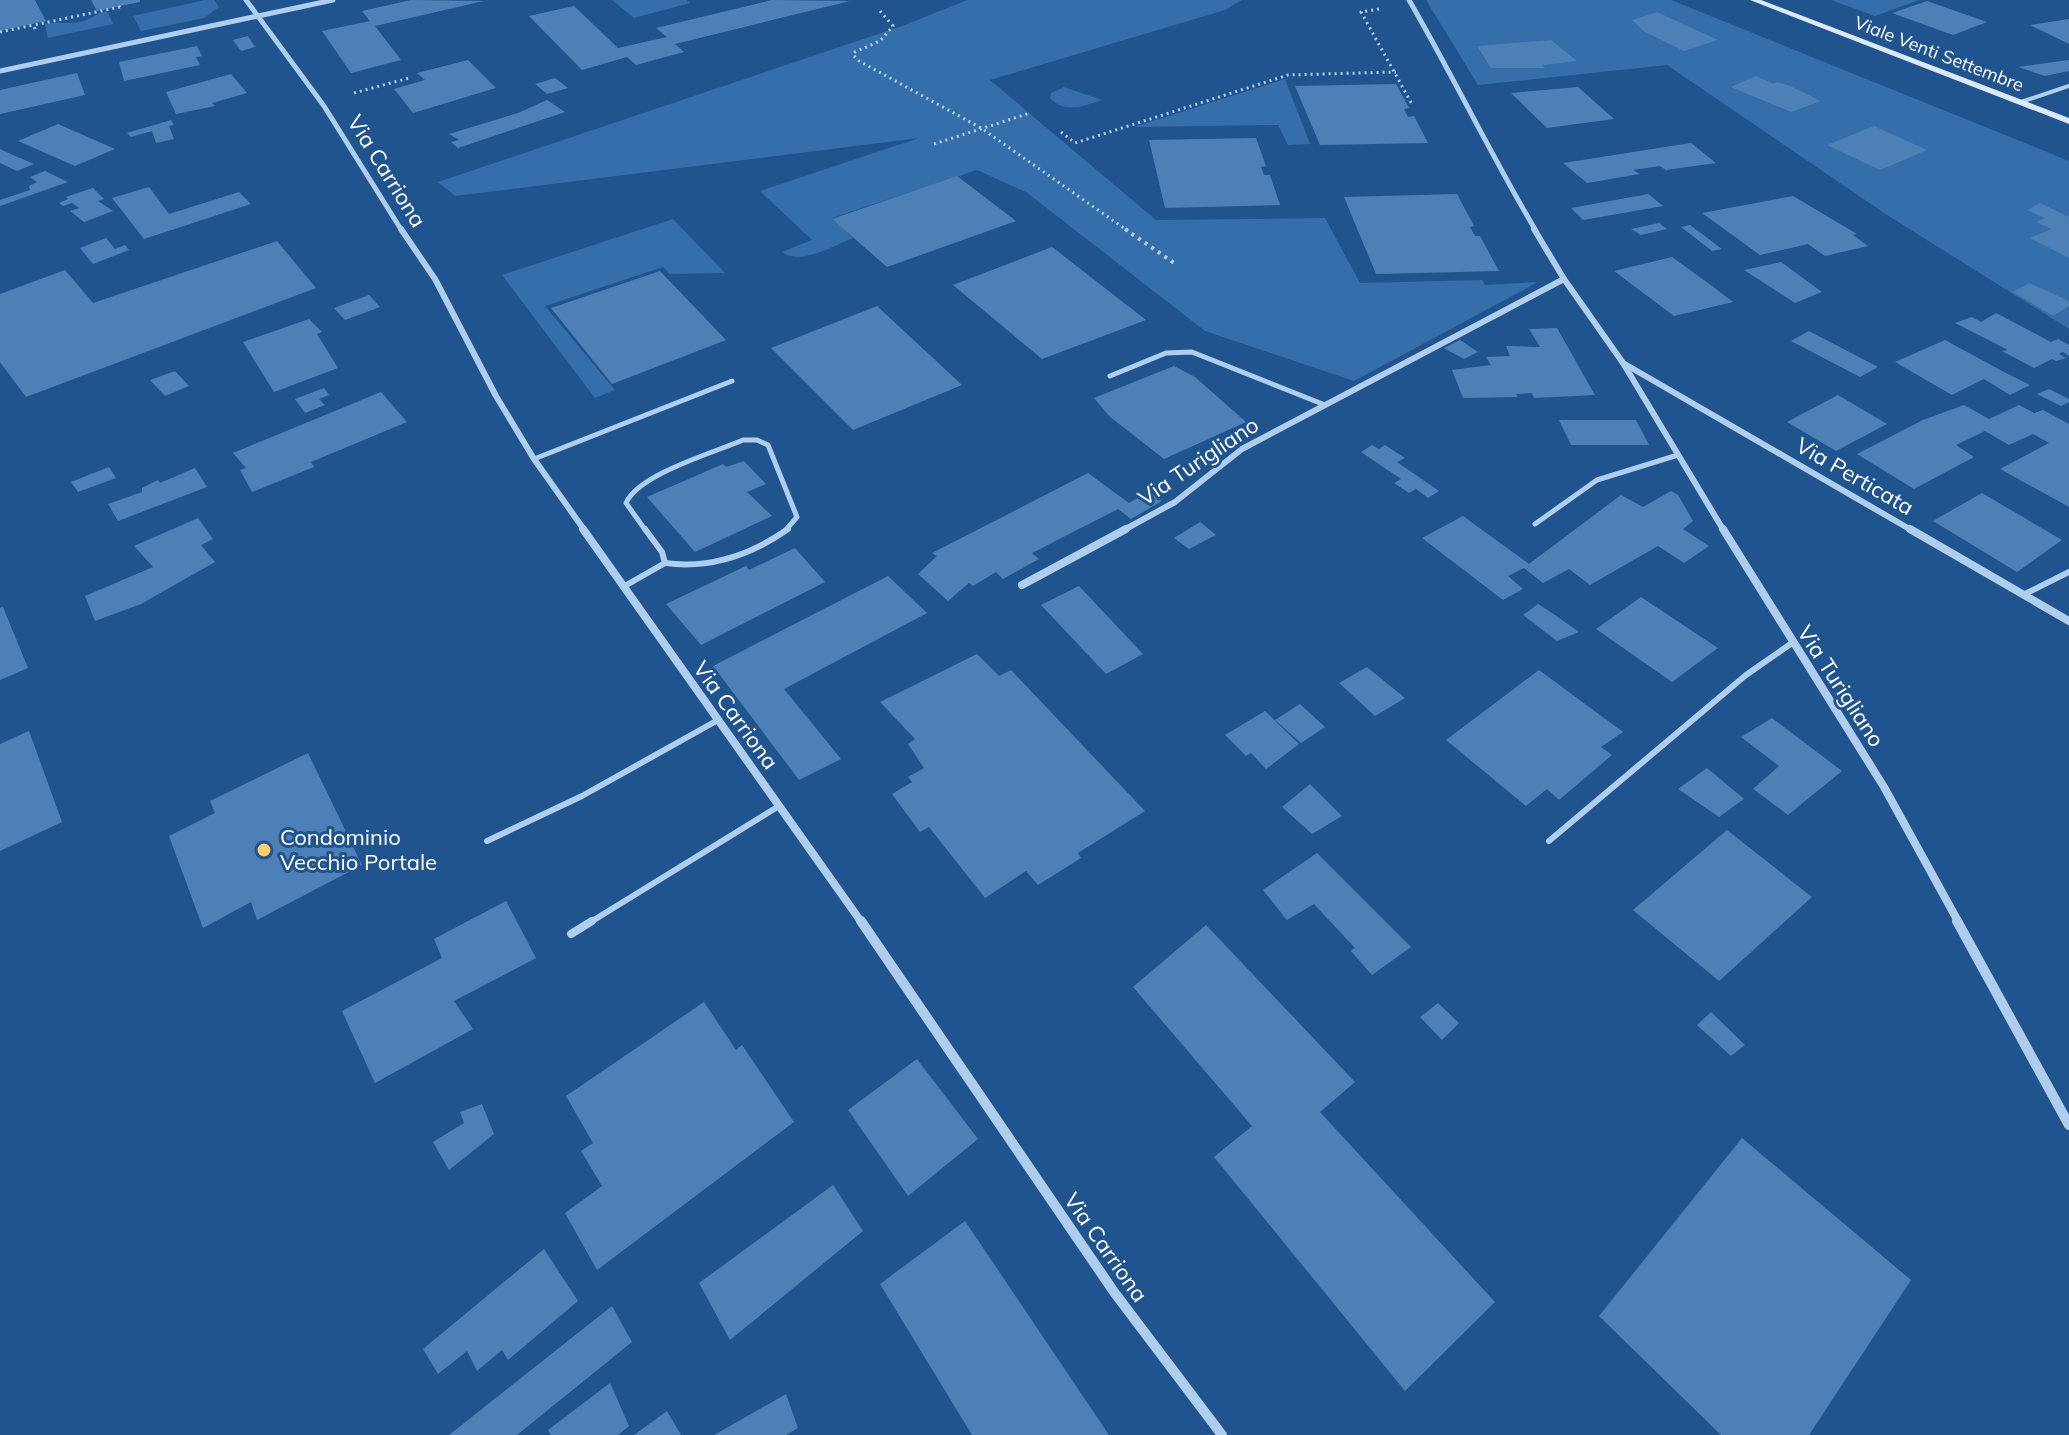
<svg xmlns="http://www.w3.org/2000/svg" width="2069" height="1435" viewBox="0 0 2069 1435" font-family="Mulish,sans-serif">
	<rect width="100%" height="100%" fill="#20548e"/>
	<g fill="#346eab">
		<path d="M205,0H214L219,7L204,18L141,31L133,16Z"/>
		<path d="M612,0H686L690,3L634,18Z"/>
		<path d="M967,0H1242L1225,10L990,80L1156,220L1325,218L1360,283L1482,280L1485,285L1538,282L1354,381L1205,331L1026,192L977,170L832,218L853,238C835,245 800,266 782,252L812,240L760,191L919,138L455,196L438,182L902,26Z"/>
		<path d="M1426,0H1671L2069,161V329L1887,215L1667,65L1478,85Z"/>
		<path d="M1831,0H1919L1875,16Z"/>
		<path d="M107,11L113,24L48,38L45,24C58,21 70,25 84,21C94,18 96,13 107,11Z"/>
		<path d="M1285,79L1310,144L1288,145L1278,125L1134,127Z"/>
		<path d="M1064,87L1102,100C1084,106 1065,114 1050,98L1051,93Z"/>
		<path d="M673,219L725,273L670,274L663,267L545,306L615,390L595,398L502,275Z"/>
	</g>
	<g fill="#4d80b7">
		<path d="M0,0H35L46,21L0,31Z"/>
		<path d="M91,0H140V2L97,11Z"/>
		<path d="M411,0L484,1L375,26L401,60L351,73L322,31L370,21L362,11Z"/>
		<path d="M772,0L850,1L675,44L684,52L636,65L627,57L582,70L529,16L574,6L618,48L667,37L656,28Z"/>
		<path d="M1927,1L1987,22L1953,35L1892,13Z"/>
		<path d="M1657,12L1683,24L1718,40L1684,51L1645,32L1632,20Z"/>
		<path d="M2069,19V44L2030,25Z"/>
		<path d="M248,36L255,47L241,51L233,40Z"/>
		<path d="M1551,40L1577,61L1542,65L1545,68H1491L1477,46Z"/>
		<path d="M197,46L202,56L196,57L200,65L124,81L119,62Z"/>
		<path d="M468,60L496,88L413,113L394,89L425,80L417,73Z"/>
		<path d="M2069,60V71L2045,76L2018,67Z"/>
		<path d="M77,73L85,95L0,114V90Z"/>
		<path d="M231,74L247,93L212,103L215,106L176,114L166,92Z"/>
		<path d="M1756,76L1774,84L1777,82L1790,86L1821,101L1791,112L1731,87Z"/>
		<path d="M555,78L568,88L547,94L535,84Z"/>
		<path d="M1396,84L1409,108L1404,109L1408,117L1414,116L1428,143L1320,145L1295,86Z"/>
		<path d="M1578,87L1614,119L1547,128L1511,93Z"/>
		<path d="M547,100L565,112L458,148L451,142L459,140L449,134L518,113Z"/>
		<path d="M171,120L174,125L169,126L174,139L156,143L152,131L131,137L127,133Z"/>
		<path d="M58,124L115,149L75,166L18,141Z"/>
		<path d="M1874,126L1927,150L1880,170L1827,145Z"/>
		<path d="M1256,138L1266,166L1261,167L1264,175H1270L1280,205L1165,208L1149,140Z"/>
		<path d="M1691,143L1716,163L1666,170L1660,166L1633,170L1640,174L1587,183L1563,163Z"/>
		<path d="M0,149L15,156L34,164L17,171L0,163Z"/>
		<path d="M45,171L68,182L0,206V200L30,190L29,186L37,182L30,177Z"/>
		<path d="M957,176L1016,221L887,267L832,219Z"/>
		<path d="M149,187L169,214L239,192L251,204L144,239L112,198Z"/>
		<path d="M93,188L104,199L98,201L113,211L84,222L70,211L79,208L72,203L63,206L59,203L68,199L66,197Z"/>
		<path d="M1457,194L1474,226L1470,227L1475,236H1480L1499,271L1376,274L1344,197Z"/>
		<path d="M1648,194L1663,206L1583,220L1571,208Z"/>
		<path d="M1793,196L1857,234L1853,235L1868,246L1825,256L1808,244L1760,255L1702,213Z"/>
		<path d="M2040,203L2069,217V258L2030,238L2052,229L2036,222L2045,218L2027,210Z"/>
		<path d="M1659,223L1667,229L1641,235L1631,229Z"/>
		<path d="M1690,225L1722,249L1712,251L1681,227Z"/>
		<path d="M106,238L115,249L125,245L129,250L93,264L80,248Z"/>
		<path d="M277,241L316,288L26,397L0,362V294L65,270L93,303Z"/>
		<path d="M1052,247L1146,320L1042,359L953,285Z"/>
		<path d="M1672,257L1712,286L1733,302L1674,316L1614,271Z"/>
		<path d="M1781,262L1822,292L1795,303L1744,270Z"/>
		<path d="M660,271L726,340L612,384L551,308Z"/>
		<path d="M2029,283L2069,301V306L2053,316L2013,292Z"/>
		<path d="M369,295L380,307L345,320L334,308Z"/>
		<path d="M877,306L962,385L853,430L771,348Z"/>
		<path d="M1996,313L2051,342L2058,339L2069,345V356L2063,352L2059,354L2066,358L2056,361L2052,359L2034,368L2002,351L2008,350L1955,323L1972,317L1981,322Z"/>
		<path d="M309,319L322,332L317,334L338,368L274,392L243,342Z"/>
		<path d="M1557,328L1595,395L1534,398L1532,393L1516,394L1518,397L1463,398L1452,370L1491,365L1486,357L1510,356L1506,346L1540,347L1529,329Z"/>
		<path d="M1809,331L1878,367L1860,377L1791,341Z"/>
		<path d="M1460,340L1478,352L1464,359L1444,348Z"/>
		<path d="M1945,340L2002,371L2030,385L2010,395L1984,379L1952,395L1895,362Z"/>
		<path d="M1174,366L1195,377L1246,422L1164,459L1109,416L1094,398Z"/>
		<path d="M175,371L189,386L165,396L150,380Z"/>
		<path d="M324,388L329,395L319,399L325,405L305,413L295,399Z"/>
		<path d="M2049,389L2069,399V402L2061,406L2037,394Z"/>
		<path d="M381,392L407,422L311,462L314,467L252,492L240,470L246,468L233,453Z"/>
		<path d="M1838,395L1887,424L1836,451L1787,422Z"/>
		<path d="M1964,405L1989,419L2019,405L2034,413L2043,410L2069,424V507L2000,469L2049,443L2033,434L2009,445L1985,431L1956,445L1974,457L1914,489L1857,454L1923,420Z"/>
		<path d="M1559,420H1636L1649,445H1571Z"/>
		<path d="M1372,445L1379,449L1385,445L1405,458L1397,462L1439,491L1428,498L1416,489L1409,493L1394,483L1401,479L1361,452Z"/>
		<path d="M744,461L766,484L747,492L772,516L695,552L647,497L723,464L726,467Z"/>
		<path d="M109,467L116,478L78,492L71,482Z"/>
		<path d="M195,468L207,487L118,521L108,504L142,492V488L158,480L160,483Z"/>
		<path d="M1088,473L1129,503L1150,491L1162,501L1131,519L1118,509L1032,553L1039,559L1003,579L996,572L973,586L969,583L948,601L918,574L937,556L932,553Z"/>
		<path d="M1671,491L1678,495L1693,521L1683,529L1709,546L1684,563L1658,546L1590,585L1569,569L1543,583L1524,568L1508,576L1523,589L1503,600L1422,538L1463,516L1529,564L1621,495L1643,507Z"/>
		<path d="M1982,493L2062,540L2017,572L1933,521Z"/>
		<path d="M198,518L213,539L201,545L215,562L141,604L95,621L85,596L153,567L134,546Z"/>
		<path d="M1200,522L1216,535L1189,549L1174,538Z"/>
		<path d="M795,548L825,582L701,645L666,604L746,566L749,570Z"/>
		<path d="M888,576L927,613L784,689L841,759L799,780L713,666Z"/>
		<path d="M1079,586L1143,654L1106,674L1041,605Z"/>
		<path d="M1641,597L1718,648L1672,682L1596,629Z"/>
		<path d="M1538,604L1555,615L1579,632L1557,641L1523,615Z"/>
		<path d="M3,607L28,668L0,680V608Z"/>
		<path d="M977,654L999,676L1011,670L1145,811L1078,853L1081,858L1038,885L1026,871L985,898L929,827L920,832L892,794L912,782L908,777L924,768L908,744L915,739L880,702Z"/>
		<path d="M1367,667L1405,698L1375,716L1339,683Z"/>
		<path d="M1539,670L1623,732L1601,747L1612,755L1559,800L1547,789L1526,806L1446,740Z"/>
		<path d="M1300,704L1325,727L1301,743L1275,720Z"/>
		<path d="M1265,711L1299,744L1266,769L1251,753L1246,756L1225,735Z"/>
		<path d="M1772,718L1842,771L1788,815L1753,789L1779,766L1741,737Z"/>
		<path d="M29,731L62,822L0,851V744Z"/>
		<path d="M308,753L362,865L257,920L251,902L203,928L169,836L215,813L210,801Z"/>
		<path d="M1707,768L1744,799L1719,817L1678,789Z"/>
		<path d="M1310,784L1342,816L1312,834L1282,807Z"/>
		<path d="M1727,830L1812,897L1719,981L1633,910Z"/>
		<path d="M1317,853L1411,947L1372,975L1351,951L1355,948L1314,904L1287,920L1263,890Z"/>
		<path d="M506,901L536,958L454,1001L473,1029L375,1083L342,1011L442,958L434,939Z"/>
		<path d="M1206,925L1355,1082L1320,1112L1495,1302L1405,1391L1214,1157L1252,1126L1133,987Z"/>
		<path d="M704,1002L736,1050L742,1045L794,1122L597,1270L565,1213L602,1186L581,1151L593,1143L566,1096Z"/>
		<path d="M1438,1003L1459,1023L1442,1040L1420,1017Z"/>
		<path d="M1711,1012L1745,1045L1731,1056L1697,1025Z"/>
		<path d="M917,1059L978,1139L908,1196L848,1110Z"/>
		<path d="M482,1104L494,1134L449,1170L433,1142L464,1123L460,1112Z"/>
		<path d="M1742,1138L1911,1280L1809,1435H1721L1599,1316Z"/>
		<path d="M833,1185L863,1231L730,1340L699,1283Z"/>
		<path d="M965,1221L1109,1435H972L880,1284Z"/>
		<path d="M544,1249L578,1301L508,1360L502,1350L477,1371L467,1351L438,1374L423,1349Z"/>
		<path d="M612,1306L632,1342L517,1435H449Z"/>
		<path d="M610,1383L629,1426L618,1435H551L548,1430Z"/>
		<path d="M786,1394L798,1428L786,1435H714Z"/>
		<path d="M667,1411L681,1435H634Z"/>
	</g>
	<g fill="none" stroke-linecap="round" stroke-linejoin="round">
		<g stroke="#afcdec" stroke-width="3" stroke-dasharray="2 4" stroke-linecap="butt">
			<path d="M1379,9L1361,12L1413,106"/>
			<path d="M880,11L893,26L880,41L855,52L853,55L859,61L981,128L1128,231"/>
			<path d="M35,29L34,25L120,7L122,10"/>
			<path d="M0,32L34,25"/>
			<path d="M354,93L409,78"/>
			<path d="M1061,132L1075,143L1288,75L1396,72"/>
			<path d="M934,144L1030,113"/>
		</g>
		<path stroke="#afcdec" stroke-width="4" stroke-dasharray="3 5" stroke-linecap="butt" d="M1125,229L1177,265"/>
		<path stroke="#afcdec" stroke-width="4" d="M2021,102L2069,86"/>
		<g stroke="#afcdec" stroke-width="5">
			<path d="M1110,376L1166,353L1192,352L1325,405"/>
			<path d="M534,459L732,381"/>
			<path d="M1535,524L1597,480L1678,455"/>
			<path d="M646,531L626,503C639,474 713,453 743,440H757L768,445L797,517L785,531"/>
		</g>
		<g stroke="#afcdec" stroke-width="6">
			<path d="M645,529L662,552L665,563"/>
			<path d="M665,563C710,569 751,555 788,529"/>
			<path d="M623,587L665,563"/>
			<path d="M2025,594L2069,572"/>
			<path d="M487,841L582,796L718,720"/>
			<path d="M1549,841L1746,675L1792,643"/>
			<path d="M589,923L779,806"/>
		</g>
		<path stroke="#afcdec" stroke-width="8" d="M571,934L592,921"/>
		<g stroke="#afcdec" stroke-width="5">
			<path d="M246,0L324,106L402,231"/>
			<path d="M1409,0C1453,76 1491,155 1536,231"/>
			<path d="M0,71L333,0"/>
		</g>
		<g stroke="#afcdec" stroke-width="6">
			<path d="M401,229L435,279L496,396L534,459L585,531"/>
			<path d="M1534,229L1564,279L1623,363L1724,531"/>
			<path d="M1623,363L1913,531"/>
			<path d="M1122,531L1175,502L1242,449L1564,279"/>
		</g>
		<g stroke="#afcdec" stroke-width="8">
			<path d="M583,529L862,923"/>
			<path d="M1723,529L1884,787L1959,923"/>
			<path d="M1910,529L2069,621"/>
			<path d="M1022,585L1126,529"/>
		</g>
		<g stroke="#afcdec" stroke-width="10">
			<path d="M861,921L1114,1292L1222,1435"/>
			<path d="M1957,921L2069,1125"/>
		</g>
		<path fill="#dbe9f9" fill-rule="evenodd" d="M1750,0H1761L2069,118V124Z"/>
	</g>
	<circle fill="#facd6f" stroke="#20548e" stroke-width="3" cx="264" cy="850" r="8"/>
	<g text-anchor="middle" stroke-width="6" stroke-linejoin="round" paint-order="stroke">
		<g font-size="18" fill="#fff" stroke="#20548e">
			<text transform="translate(1939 54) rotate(21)" y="6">Viale Venti Settembre</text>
		</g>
		<g font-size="22" fill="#fff" stroke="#20548e">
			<text transform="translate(387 171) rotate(58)" y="8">Via Carriona</text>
			<text transform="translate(1198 461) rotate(-34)" y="8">Via Turigliano</text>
			<text transform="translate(1855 476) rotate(30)" y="8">Via Perticata</text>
			<text transform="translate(1841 686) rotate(57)" y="8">Via Turigliano</text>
			<text transform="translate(736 715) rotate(54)" y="8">Via Carriona</text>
			<text transform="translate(1106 1247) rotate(55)" y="8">Via Carriona</text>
		</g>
		<g font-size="22" fill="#fff" stroke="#20548e" text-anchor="start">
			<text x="280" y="845">Condominio<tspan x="280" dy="25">Vecchio Portale</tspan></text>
		</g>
	</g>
</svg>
